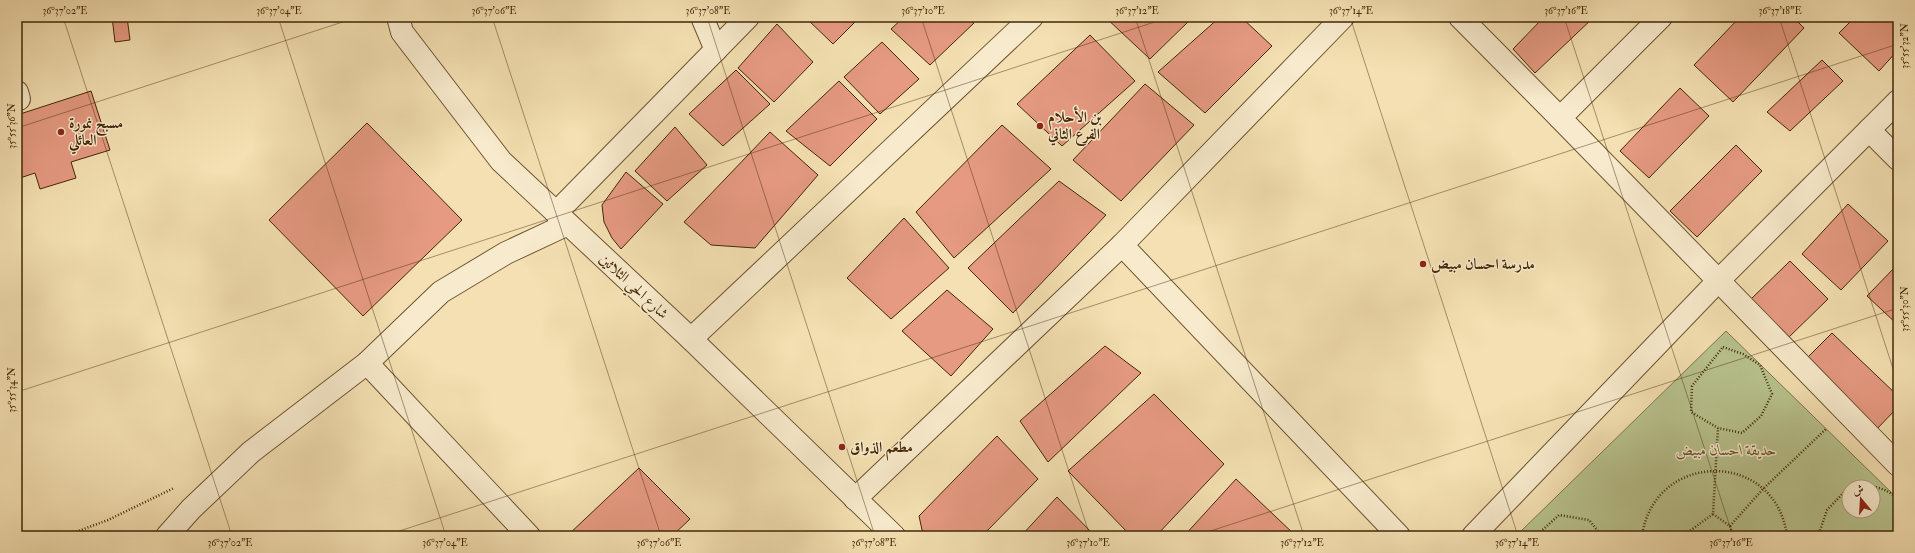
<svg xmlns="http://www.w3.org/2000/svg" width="1915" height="553" viewBox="0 0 1915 553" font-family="'IM FELL Double Pica',Amiri,serif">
	<rect width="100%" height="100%" fill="#f4e0b2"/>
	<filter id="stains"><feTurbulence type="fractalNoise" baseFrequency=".005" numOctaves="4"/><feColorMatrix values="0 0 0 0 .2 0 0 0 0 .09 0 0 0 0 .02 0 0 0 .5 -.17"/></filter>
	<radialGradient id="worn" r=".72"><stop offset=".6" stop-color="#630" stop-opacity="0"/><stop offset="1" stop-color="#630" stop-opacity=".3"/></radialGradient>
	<path fill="#b8c38e" stroke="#7d754b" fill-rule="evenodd" d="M1726,331L1898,499V536H1516ZM1849,487H1873V511H1849Z"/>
	<g fill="#e69a82" stroke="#422708">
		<path d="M112,17H127L130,40L115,42Z"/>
		<path d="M805,17H860L833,44Z"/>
		<path d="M904,17H967L974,23L930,65L891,29Z"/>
		<path d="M1105,17H1193L1150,59Z"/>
		<path d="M1220,17H1241L1272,46L1205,113L1158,72Z"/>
		<path d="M1544,17H1594L1535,73L1513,49Z"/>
		<path d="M1740,17H1793L1804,28L1733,102L1694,65Z"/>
		<path d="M1855,17H1898V50L1879,71L1839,33Z"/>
		<path d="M777,24L813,62L774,102L738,68Z"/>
		<path d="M1090,35L1135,81L1062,146L1017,104Z"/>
		<path d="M882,42L919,79L880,114L844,77Z"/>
		<path d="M1822,60L1843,81L1790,131L1767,112Z"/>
		<path d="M736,70L770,104L723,146L689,114Z"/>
		<path d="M839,81L877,119L830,166L786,131Z"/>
		<path d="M1145,84L1194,125L1121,201L1073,160Z"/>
		<path d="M1680,88L1709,116L1649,178L1620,151Z"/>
		<path d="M91,91L110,150L71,162L76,178L40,189L35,173L17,179V115Z"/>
		<path d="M367,123L462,220L363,316L269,220Z"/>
		<path d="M1002,125L1051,169L954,258L916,212Z"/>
		<path d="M675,127L707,165L667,201L635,171Z"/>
		<path d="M770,132L818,175L755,248L711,245L684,222Z"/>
		<path d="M1736,145L1762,171L1697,237L1670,211Z"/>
		<path d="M626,172L663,204L621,249L612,238L604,222L602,205Z"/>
		<path d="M1059,181L1106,215L1013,313L968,268Z"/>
		<path d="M1848,204L1888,241L1841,290L1802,254Z"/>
		<path d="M904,218L949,268L891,319L847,278Z"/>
		<path d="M1790,261L1828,299L1786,340L1748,302Z"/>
		<path d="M1898,264V325L1867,296Z"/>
		<path d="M947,290L993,329L951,376L902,331Z"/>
		<path d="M1832,333L1898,396V407L1874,432L1804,361Z"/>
		<path d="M1105,346L1141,373L1048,462L1020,421Z"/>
		<path d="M1154,394L1224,464L1156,536H1131L1068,471Z"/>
		<path d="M997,436L1038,479L982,536H925L922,530L919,516Z"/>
		<path d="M639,468L690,519L672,536H567Z"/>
		<path d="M1236,479L1296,536H1184Z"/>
		<path d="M1057,497L1095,536H1021Z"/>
	</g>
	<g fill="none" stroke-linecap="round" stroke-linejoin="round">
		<defs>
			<g id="minor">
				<path d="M398,17L402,32L501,161L691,339L894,536"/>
				<path d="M702,17L716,50"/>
				<path d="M1460,17L1560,118L1898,465"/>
				<path d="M17,92L19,99"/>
				<path d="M1560,118L1661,17"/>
				<path d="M1869,130L1898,159"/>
				<path d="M556,213L748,17"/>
				<path d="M1122,245L1399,536"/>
				<path d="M691,339L1032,17"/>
				<path d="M367,363L529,536"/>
				<path d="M855,499L1122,245L1343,17"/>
				<path d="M167,536L191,509L251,452L367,363L441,292L506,253L568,224"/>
				<path d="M1473,536L1718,281L1898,101"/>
			</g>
		</defs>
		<use href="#minor" stroke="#6e5532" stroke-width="24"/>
		<g stroke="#422708" stroke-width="2.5" stroke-dasharray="1 2" stroke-linecap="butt">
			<path d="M1723,347L1743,354L1760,365L1772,394L1761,416L1742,433L1718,428L1691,412L1692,386Z"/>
			<path d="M1852,487C1870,485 1884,486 1898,499"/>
			<path d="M1713,514L1730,526L1733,536"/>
			<path d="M1730,526L1763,489L1826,429"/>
			<path d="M65,536L108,520L174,488"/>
			<path d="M1536,536L1559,515L1589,520L1602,536"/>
			<path d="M1642,536C1654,450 1776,449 1787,536"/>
			<path d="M1683,536L1713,514L1718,428"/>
			<path d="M1818,536L1827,510L1849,487"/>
		</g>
		<use href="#minor" stroke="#f8ebcd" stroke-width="22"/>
	</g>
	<path fill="none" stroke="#422708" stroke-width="1" stroke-opacity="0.45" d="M63,17L232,536M278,17L446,536M492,17L661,536M707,17L875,536M921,17L1090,536M1135,17L1304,536M1350,17L1518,536M1564,17L1733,536M1779,17L1898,384M17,128L358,17M17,392L1170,17M17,535V536M384,536L1898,44M1195,536L1898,308"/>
	<g fill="#8f2418" stroke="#f8ebcd" stroke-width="1.5">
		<circle cx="1040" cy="126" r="4"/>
		<circle cx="61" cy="132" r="4"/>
		<circle cx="1423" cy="264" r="4"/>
		<circle cx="842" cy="447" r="4"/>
	</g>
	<g text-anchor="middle" stroke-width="3" stroke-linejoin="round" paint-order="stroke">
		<g font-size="15" font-weight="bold" fill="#422708" stroke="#f8ebcd" text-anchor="start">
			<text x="1048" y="122">بن الأحلام<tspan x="1048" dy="17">الفرع الثاني</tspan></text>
			<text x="69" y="128">مسبح نمورة<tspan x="69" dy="17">العائلي</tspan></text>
			<text x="1431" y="269">مدرسة احسان مبيض</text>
			<text x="850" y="452">مطعم الذواق</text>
		</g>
		<g font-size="15" fill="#422708" stroke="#f8ebcd">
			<text transform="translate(634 286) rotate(43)" y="5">شارع الحي الثلاثين</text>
		</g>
		<g font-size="15" font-style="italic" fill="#604e2a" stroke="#f8ebcd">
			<text x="1726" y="455">حديقة احسان مبيض</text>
		</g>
	</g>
	<rect width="1915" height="553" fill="none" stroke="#f4e0b2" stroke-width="44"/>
	<g transform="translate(1861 499) rotate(342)"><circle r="19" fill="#f8ebcd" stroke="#af9d7e"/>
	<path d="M0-3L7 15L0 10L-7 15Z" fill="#8f2418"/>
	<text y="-6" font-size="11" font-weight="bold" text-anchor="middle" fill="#422708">ش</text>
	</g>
	<rect x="22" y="22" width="1871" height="509" fill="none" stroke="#422708" stroke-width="1.5"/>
	<g font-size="10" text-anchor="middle" fill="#422708">
		<text x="65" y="14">36°37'02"E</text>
		<text x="279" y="14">36°37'04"E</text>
		<text x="494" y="14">36°37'06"E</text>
		<text x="708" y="14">36°37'08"E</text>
		<text x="923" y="14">36°37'10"E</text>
		<text x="1137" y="14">36°37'12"E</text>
		<text x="1351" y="14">36°37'14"E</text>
		<text x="1566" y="14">36°37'16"E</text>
		<text x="1780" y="14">36°37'18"E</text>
		<text transform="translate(1904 46) rotate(-90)" y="4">35°55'32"N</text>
		<text transform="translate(11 126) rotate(-90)" y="4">35°55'36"N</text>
		<text transform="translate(1904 309) rotate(-90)" y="4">35°55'30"N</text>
		<text transform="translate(11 390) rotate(-90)" y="4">35°55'34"N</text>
		<text x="230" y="546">36°37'02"E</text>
		<text x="445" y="546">36°37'04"E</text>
		<text x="659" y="546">36°37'06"E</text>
		<text x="874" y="546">36°37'08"E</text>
		<text x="1088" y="546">36°37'10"E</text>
		<text x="1302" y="546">36°37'12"E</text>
		<text x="1517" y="546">36°37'14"E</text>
		<text x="1731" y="546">36°37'16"E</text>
	</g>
	<rect width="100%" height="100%" filter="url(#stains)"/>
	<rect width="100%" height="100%" fill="url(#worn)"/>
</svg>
